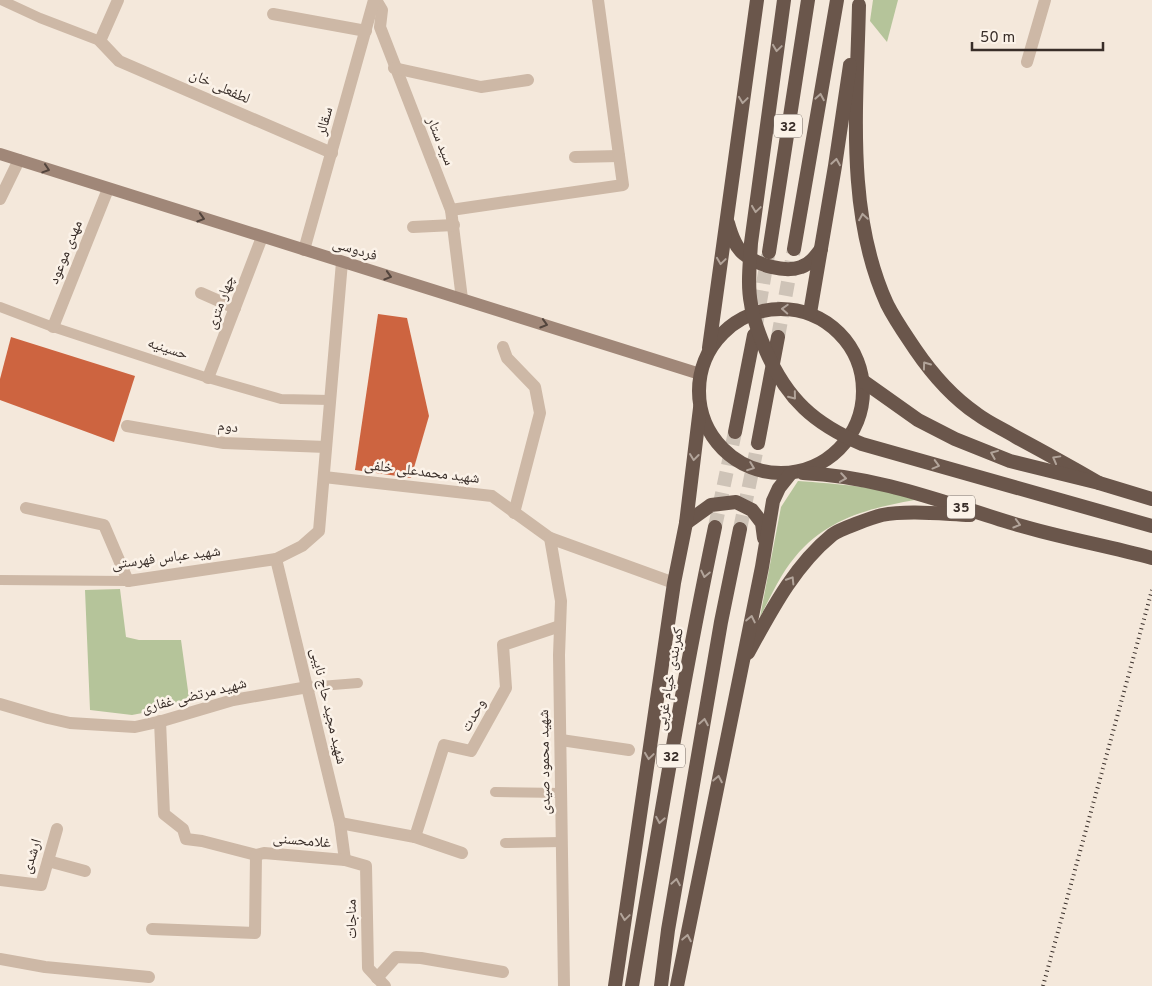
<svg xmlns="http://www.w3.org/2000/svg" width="1152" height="986" viewBox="0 0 1152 986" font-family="Overpass,'Noto Naskh Arabic',sans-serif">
	<rect width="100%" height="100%" fill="#f4e8db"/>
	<g fill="#b5c49a">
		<path d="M873,0H898L887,42L870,21Z"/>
		<path d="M798,481C836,484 880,486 915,500C869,508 826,519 795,557C781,573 770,598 760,617L781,507Z"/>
		<path d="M120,589L126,637L139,640H181L189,698L153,711L132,715L90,710L85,590Z"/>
	</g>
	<g fill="#cd6440">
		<path d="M378,314L407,318L429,416L411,478L355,470Z"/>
		<path d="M11,337L135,376L114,442L0,400V379Z"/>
	</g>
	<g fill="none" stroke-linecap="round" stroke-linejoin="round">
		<g stroke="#cec3b7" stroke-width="14" stroke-dasharray="14 7" stroke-linecap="butt">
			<path d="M756,325L768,255"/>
			<path d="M778,337L794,249"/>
			<path d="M715,527L735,432"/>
			<path d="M740,529L758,443"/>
		</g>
		<g stroke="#cdb8a6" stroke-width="10">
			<path d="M1,0L40,18L100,41"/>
			<path d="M0,307L53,327L208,378L281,399L330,400"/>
			<path d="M0,580L128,581"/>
			<path d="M308,687L358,683"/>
			<path d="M495,792L561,793"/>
			<path d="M505,843L561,842"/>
		</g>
		<g stroke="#cdb8a6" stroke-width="12">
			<path d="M118,0L100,41L119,61L332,153"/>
			<path d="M376,0L382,10L380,27L451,210L462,299"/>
			<path d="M273,14L366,31"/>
			<path d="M1027,62L1045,0"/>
			<path d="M394,68L481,87L528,80"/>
			<path d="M575,157L619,156"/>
			<path d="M451,210L623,185L598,0"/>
			<path d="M413,227L454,225"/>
			<path d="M304,250L374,0"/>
			<path d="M201,293L235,308"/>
			<path d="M53,327L108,189"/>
			<path d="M503,347L507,358L535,387L540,413L514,513"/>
			<path d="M208,378L262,237"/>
			<path d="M127,426L224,443L326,447"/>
			<path d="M324,477L492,496L550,538L674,583"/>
			<path d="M26,508L104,525L128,581"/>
			<path d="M550,538L561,601L559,655L564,986"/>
			<path d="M276,559L340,823L345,860"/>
			<path d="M0,704L48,718L70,723L135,727L162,721L233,700L308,687"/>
			<path d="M160,721L164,814L183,829L186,839L202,841L256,855L264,853L345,860L366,866L368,968L385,986"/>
			<path d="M561,740L629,750"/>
			<path d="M340,823L415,837L444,745L471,751L506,688L503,645L560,626"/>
			<path d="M415,837L462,853"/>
			<path d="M48,861L85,871"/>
			<path d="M0,880L41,885L57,829"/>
			<path d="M152,929L255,933L256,855"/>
			<path d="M0,959L45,967L149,977"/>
			<path d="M377,978L396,957L421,958L503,972"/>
		</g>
		<g stroke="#cdb8a6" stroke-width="12">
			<path d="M0,199L19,160"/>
			<path d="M128,581L276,559L302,546L319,531L342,262"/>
		</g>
		<path stroke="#a08778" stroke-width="12" d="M0,154L700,374"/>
		<g stroke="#6a564b" stroke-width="14">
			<path d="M859,5C857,103 845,212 887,304C895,320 905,334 915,349C932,374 952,397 977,414C989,423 1003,429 1016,437C1044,452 1071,467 1099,483"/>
			<path d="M728,223C731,234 735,247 744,254C757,265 785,273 801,267C810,264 815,257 821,249"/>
			<path d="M794,249L837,0"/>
			<path d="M769,252L808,0"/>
			<circle cx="781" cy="391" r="82"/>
			<path d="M810,313L835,166L850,65"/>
			<path d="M709,348L757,0"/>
			<path d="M863,381L918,420L955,439L1010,461L1099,483L1152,499"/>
			<path d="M735,432L754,335"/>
			<path d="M758,443L778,337"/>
			<path d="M803,473C878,476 948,504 1018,525C1062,538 1108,546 1152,558"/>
			<path d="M686,523L711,505L736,502L752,510L762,523L764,538"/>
			<path d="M748,653C771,611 794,566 832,535C838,530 873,517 882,515C908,510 943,514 970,515"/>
			<path d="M615,986L674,583L686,523L700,408"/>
			<path d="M632,986C658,832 683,679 715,527"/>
			<path d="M661,986L668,930L721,622L740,529"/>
			<path d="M677,986L762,567L773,501L779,488L791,473"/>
		</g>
		<path stroke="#382d28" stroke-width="4" stroke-dasharray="1 4" stroke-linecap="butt" d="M1043,986L1152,590"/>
		<path stroke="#6a564b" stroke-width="14" d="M784,0L751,243C750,263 747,284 751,304C753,320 760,336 766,351C787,399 814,424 862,444L1152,526"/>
	</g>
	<defs><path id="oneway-chevron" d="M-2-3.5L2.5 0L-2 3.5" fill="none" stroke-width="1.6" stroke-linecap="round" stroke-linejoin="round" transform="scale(1.25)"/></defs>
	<g stroke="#b2a49a">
		<use href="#oneway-chevron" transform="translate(777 48) rotate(98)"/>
		<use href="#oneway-chevron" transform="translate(820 97) rotate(-80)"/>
		<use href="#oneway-chevron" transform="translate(743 100) rotate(98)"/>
		<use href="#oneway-chevron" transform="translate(836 162) rotate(-81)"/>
		<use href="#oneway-chevron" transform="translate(756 209) rotate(98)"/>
		<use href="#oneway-chevron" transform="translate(863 217) rotate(-99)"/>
		<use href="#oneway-chevron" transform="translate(721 261) rotate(98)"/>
		<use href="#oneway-chevron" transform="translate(785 309) rotate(-177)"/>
		<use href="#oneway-chevron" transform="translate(926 365) rotate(-126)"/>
		<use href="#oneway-chevron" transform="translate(793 396) rotate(51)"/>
		<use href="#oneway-chevron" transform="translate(994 454) rotate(-158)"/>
		<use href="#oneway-chevron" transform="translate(694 457) rotate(97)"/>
		<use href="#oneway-chevron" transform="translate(1056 459) rotate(-151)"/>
		<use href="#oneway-chevron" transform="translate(936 465) rotate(15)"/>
		<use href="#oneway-chevron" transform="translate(751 467) rotate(21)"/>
		<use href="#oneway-chevron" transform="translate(843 478) rotate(9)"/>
		<use href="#oneway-chevron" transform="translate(1017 524) rotate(16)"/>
		<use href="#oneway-chevron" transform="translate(705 574) rotate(102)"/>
		<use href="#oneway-chevron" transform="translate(791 580) rotate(-58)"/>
		<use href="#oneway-chevron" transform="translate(751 619) rotate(-78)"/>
		<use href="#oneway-chevron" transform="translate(704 722) rotate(-80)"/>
		<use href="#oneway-chevron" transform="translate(649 756) rotate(98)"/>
		<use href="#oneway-chevron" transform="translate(718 779) rotate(-79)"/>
		<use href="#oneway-chevron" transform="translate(660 820) rotate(100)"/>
		<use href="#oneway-chevron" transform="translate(676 882) rotate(-80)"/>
		<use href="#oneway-chevron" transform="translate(625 917) rotate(98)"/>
		<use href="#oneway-chevron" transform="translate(687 938) rotate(-79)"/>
	</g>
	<g stroke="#52443c">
		<use href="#oneway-chevron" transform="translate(46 169) rotate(18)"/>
		<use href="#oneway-chevron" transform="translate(201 218) rotate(17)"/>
		<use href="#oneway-chevron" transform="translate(388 276) rotate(17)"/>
		<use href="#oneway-chevron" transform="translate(544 324) rotate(17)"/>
	</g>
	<g text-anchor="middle" stroke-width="5" stroke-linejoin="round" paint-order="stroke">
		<g fill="#fbf2e8" stroke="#726862" stroke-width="1">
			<rect x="774" y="114.5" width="28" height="23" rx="4"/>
			<rect x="947" y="495.5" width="28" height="23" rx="4"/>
			<rect x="657" y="744.5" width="28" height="23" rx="4"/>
		</g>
		<g font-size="14" font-weight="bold" fill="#382d28">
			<text x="788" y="131">32</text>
			<text x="961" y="512">35</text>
			<text x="671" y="761">32</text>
		</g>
		<g font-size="15" fill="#382d28" stroke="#fbf2e8">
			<text transform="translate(220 86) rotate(24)" y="5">لطفعلی خان</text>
			<text transform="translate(324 121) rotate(-75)" y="5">سقالر</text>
			<text transform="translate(441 141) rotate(68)" y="5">سید ستار</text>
			<text transform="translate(355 249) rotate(17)" y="5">فردوسی</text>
			<text transform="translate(65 252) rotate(-68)" y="5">مهدی موعود</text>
			<text transform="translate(220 302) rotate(-69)" y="5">چهار متری</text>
			<text transform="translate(168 348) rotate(18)" y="5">حسینیه</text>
			<text transform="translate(228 426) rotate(6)" y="5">دوم</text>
			<text transform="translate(422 471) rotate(7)" y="5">شهید محمدعلی خلفی</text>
			<text transform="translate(166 557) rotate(-7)" y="5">شهید عباس فهرستی</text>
			<text transform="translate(669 679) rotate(-80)" y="5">کمربندی خیام غربی</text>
			<text transform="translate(194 695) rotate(-14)" y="5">شهید مرتضی غفاری</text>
			<text transform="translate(329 706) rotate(77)" y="5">شهید مجید حاج نایبی</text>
			<text transform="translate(473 715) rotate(-61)" y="5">وحدت</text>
			<text transform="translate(544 762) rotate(-91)" y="5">شهید محمود صیدی</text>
			<text transform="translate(302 840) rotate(5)" y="5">غلامحسنی</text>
			<text transform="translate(31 856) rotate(-72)" y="5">ارشدی</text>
			<text transform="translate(351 919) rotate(-91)" y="5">مناجات</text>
		</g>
	</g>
	<path d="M972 42v8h131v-8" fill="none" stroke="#382d28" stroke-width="2.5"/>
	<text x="980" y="42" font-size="15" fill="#382d28" stroke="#fbf2e8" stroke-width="4" paint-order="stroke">50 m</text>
</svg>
